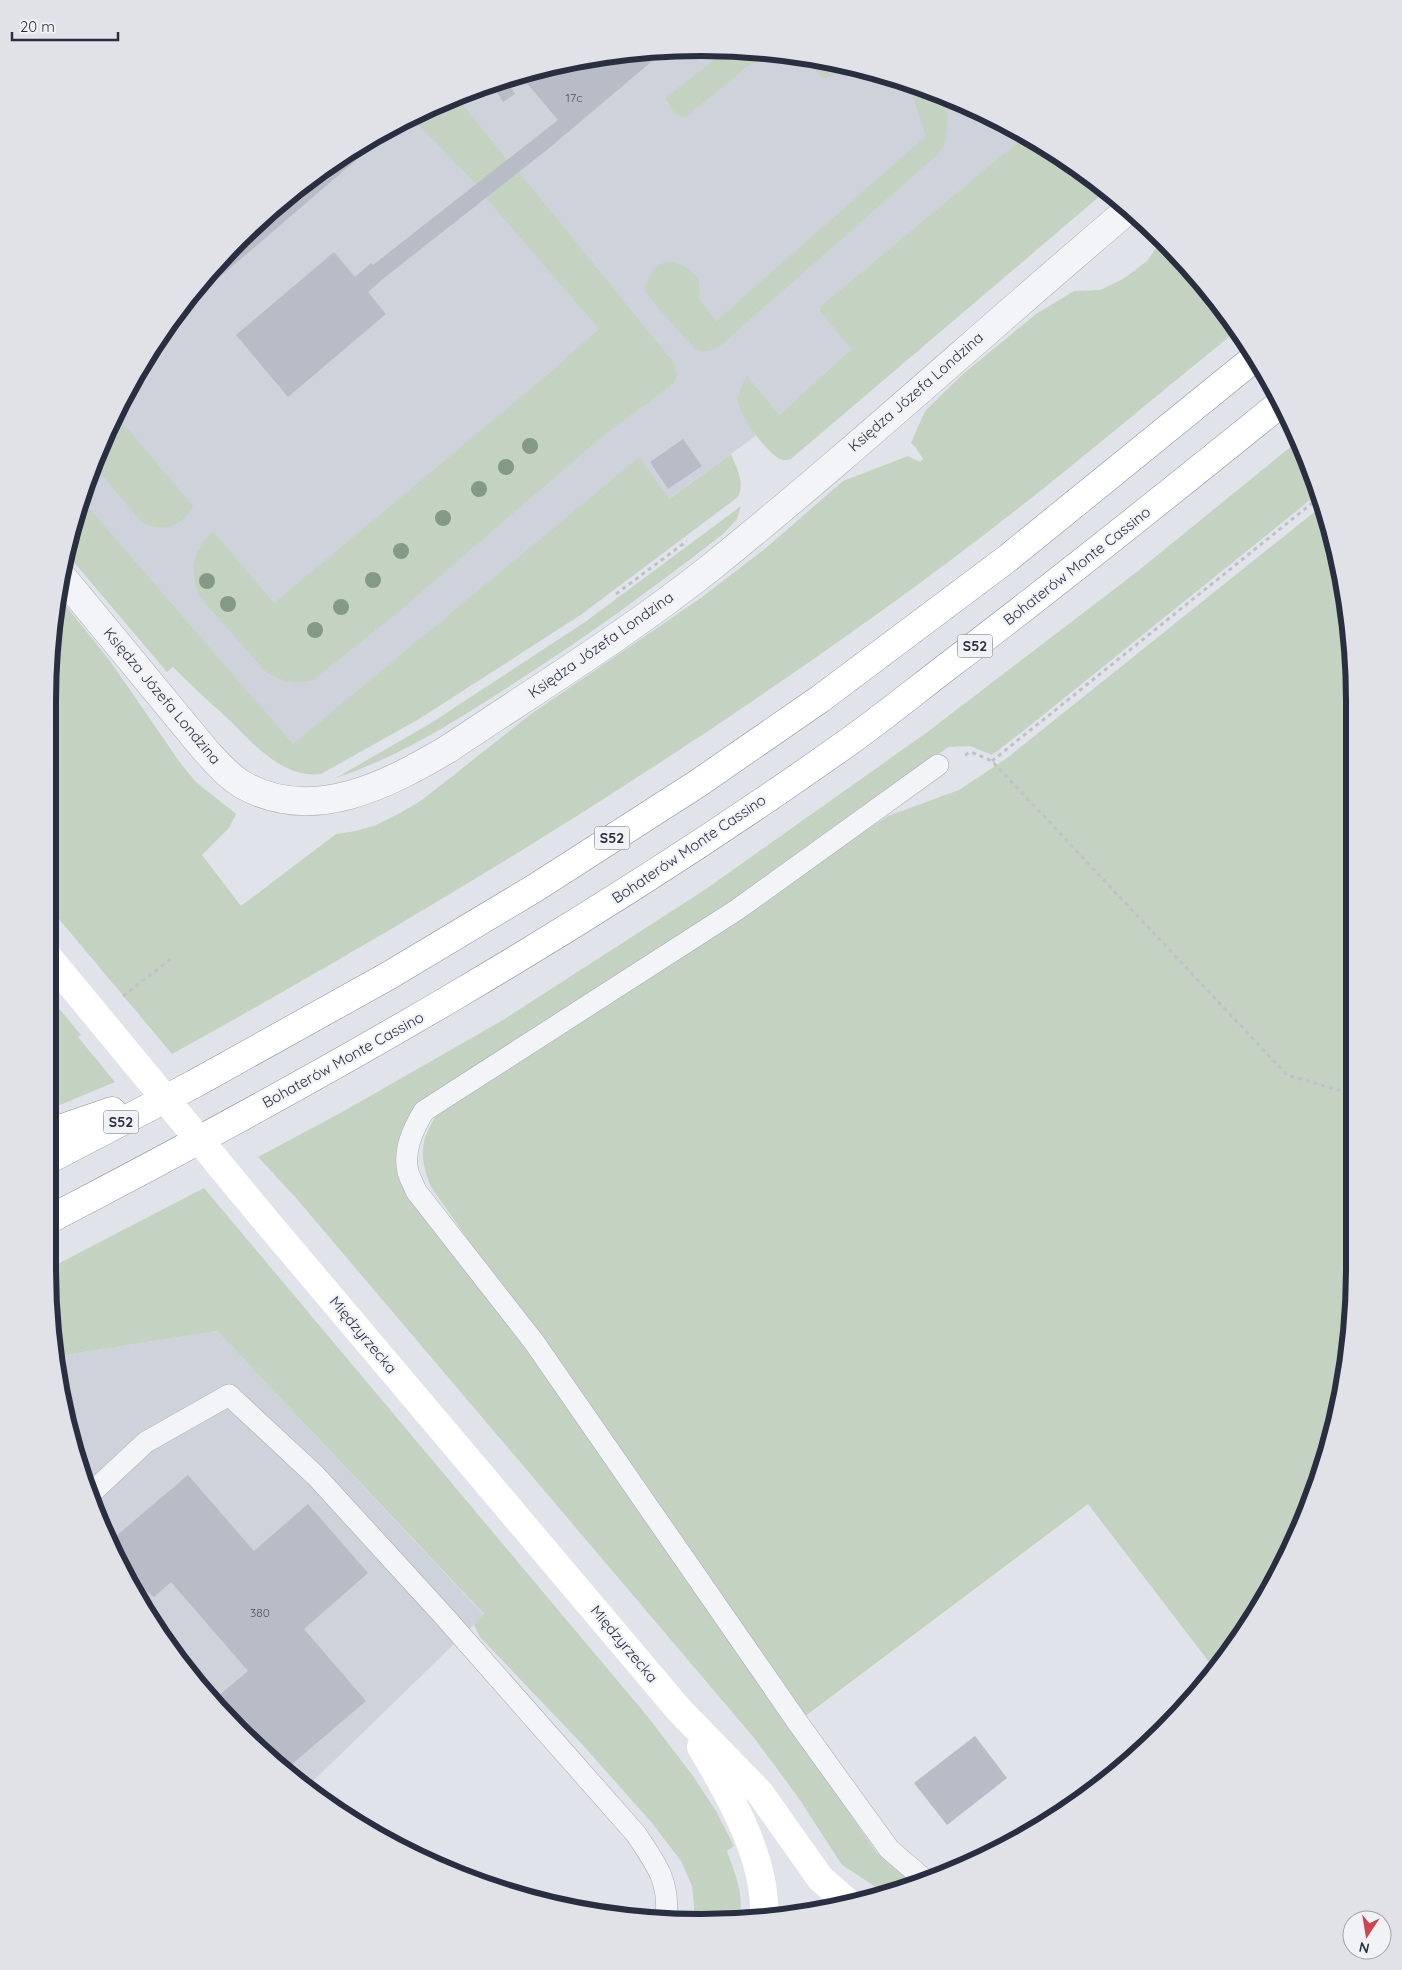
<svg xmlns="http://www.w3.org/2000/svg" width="1402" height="1970" viewBox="0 0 1402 1970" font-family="Quicksand,sans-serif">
	<rect width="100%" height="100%" fill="#e0e3e9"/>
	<g fill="#ced2db">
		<path d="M744,49L870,70L990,115L1010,127L1046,170L757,435L299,767L80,509L97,451L135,374L209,270L270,209L374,135L491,82L616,53Z"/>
		<path d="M217,1331L484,1615L308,1786L270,1760L157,1632L97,1519L70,1438L59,1356Z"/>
	</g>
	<g fill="#c4d3c1">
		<path d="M728,49H744L772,54L748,66L685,118L674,113L665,98Z"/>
		<path d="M810,60L846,66L837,74L822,79Z"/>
		<path d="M909,84L937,95L947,113L948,127L945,144L935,157L721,345C712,352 705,353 695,349L659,309L645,291C651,254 680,254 700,281L699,299L716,321L926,136Z"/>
		<path d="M457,98L508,161L477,185L412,118Z"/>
		<path d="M1010,127L1099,183L1107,190L791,459C787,460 784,461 780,459C766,452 737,414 738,398C739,391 743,383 747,376L779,415L851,349L820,311L821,306L1020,140Z"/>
		<path d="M519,172L674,363L677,375L673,384L604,435L397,613L313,680C294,685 280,682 264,670L199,596C189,570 192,551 213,531L274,603L547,375L599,329L486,198Z"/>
		<path d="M1161,241L1193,270L1234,333C1139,410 1045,490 947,563C701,746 440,906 172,1054L48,906V701L58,596L110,661L181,764L196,782L236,814L229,828L202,855L241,906L336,834L356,831L376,825L400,813L422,800L531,714L698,600L766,548L843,481L908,456L920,462L923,459L916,448L911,443L925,411L963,374L1036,314L1074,291L1100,290L1123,279L1147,261Z"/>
		<path d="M115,414L193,506C182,528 164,532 142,523L93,464L97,451Z"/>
		<path d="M1299,440L1320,492L1022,732L992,755L970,746L948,747L853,821L409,1116C399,1136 397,1147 397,1169L527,1348L877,1853L917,1882L882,1891L842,1865L798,1797L755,1739L296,1198L258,1157L344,1111L503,1020L706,889L926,733L1138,571Z"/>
		<path d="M731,454C737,470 745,481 738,497L582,614L419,719L321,774C282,779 252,742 226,717C208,701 190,684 173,667L167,672L66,553L82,500L293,744L639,457L669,499Z"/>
		<path d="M1323,505L1349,615L1353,1311L1332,1438L1287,1558L1216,1671L1088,1504L804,1717L431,1187C418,1154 420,1141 439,1111L888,816L959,790L1007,758Z"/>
		<path d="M741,506L737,519L723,534C656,586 588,636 516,682C459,719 401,756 336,778L431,723L585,622Z"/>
		<path d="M48,995L81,1035L78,1037L115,1082L48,1110Z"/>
		<path d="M204,1188L648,1717L693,1776L716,1811L734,1846L727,1851C734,1872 745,1894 739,1917H695L692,1886L681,1861L652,1823L581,1743L480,1637L474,1625L484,1614L217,1331L59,1356L48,1269Z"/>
	</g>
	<g fill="#b7bcc6">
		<path d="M663,52L548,149L384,278L368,292L386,314L288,397L236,335L334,252L355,277L371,263L373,265L558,120L520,75L616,53Z"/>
		<path d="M507,81L515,94L503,102L495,89Z"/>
		<path d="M397,125L207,288L201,282L209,270L270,209L375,135Z"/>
		<path d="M683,439L702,466L668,489L650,462Z"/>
		<path d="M188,1475L254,1551L308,1504L368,1573L304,1629L366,1701L285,1770L270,1760L216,1698L248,1671L171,1582L154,1597L129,1578L109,1542Z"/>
		<path d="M975,1736L1007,1778L947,1825L914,1783Z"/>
	</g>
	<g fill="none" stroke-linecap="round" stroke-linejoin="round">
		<defs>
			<g id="lane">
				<path d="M89,1495L146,1442L229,1395L316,1476L443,1615L636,1834C655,1863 670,1880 666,1917"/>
				<path d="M925,1880L889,1849L798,1723L534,1342L416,1191C414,1185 410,1179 408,1172C403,1150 413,1129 424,1111L738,909L938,765"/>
			</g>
			<path id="street" d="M60,574L206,751C217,763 229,777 243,785C313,824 387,785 448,749C536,690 627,634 710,568C853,453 988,328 1128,210"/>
			<g id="highway">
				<path d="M48,1133L112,1111"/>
				<path d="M48,1160L194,1084L388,976L535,888L697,784L820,699L1008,558L1252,360"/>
				<path d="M48,1220C323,1077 594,923 847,743C881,719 914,692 948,666C1060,581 1171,492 1281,403"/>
			</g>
		</defs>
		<use href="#lane" stroke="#a5a9b3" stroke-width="22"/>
		<use href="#street" stroke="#a5a9b3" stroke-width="29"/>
		<use href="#highway" stroke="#888f9f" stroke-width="29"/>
		<g stroke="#bec1c7" stroke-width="3" stroke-dasharray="4 4" stroke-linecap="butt">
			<path d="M616,594L687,541"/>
			<path d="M965,755L971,752L992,761L1287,1075L1352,1094"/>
			<path d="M992,761L1321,496"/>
			<path d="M48,914L57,925"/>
			<path d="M123,996L172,958"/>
		</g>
		<use href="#lane" stroke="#f3f4f7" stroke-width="21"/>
		<use href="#street" stroke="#f3f4f7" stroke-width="28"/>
		<g stroke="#fff" stroke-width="28">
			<path d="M48,957L101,1021"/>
			<path d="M262,1216L680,1711L760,1793L820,1878L846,1901"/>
			<path d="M701,1747C730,1795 767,1860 764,1917"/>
		</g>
		<use href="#highway" stroke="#fff" stroke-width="28"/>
		<path stroke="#fff" stroke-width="28" d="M101,1021L262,1216"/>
	</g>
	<g fill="#859987">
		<circle cx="530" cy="446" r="8"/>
		<circle cx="506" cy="467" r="8"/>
		<circle cx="479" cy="489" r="8"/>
		<circle cx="443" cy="518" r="8"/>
		<circle cx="401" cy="551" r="8"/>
		<circle cx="373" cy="580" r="8"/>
		<circle cx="207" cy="581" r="8"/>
		<circle cx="228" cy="604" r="8"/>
		<circle cx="341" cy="607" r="8"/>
		<circle cx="315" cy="630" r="8"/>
	</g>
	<g text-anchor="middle" stroke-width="4.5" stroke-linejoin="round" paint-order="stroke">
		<g font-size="12" fill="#4c5262">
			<text x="574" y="102">17c</text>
			<text x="260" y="1617">380</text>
		</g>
		<g fill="#f0f2f6" stroke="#656a77" stroke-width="1">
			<rect x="957.5" y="634.5" width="35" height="23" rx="4"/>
			<rect x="594.5" y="826.5" width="35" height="23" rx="4"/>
			<rect x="103.5" y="1110.5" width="35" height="23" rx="4"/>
		</g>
		<g font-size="14" font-weight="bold" fill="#292f40">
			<text x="975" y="651">S52</text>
			<text x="612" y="843">S52</text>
			<text x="121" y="1127">S52</text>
		</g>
		<g font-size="15" fill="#292f40" stroke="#f0f2f6">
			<text transform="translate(916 392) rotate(-41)" y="5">Księdza Józefa Londzina</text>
			<text transform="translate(1077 566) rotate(-38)" y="5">Bohaterów Monte Cassino</text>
			<text transform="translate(601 645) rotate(-35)" y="5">Księdza Józefa Londzina</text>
			<text transform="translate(162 696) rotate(50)" y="5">Księdza Józefa Londzina</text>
			<text transform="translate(689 849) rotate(-34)" y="5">Bohaterów Monte Cassino</text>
			<text transform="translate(343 1060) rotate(-29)" y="5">Bohaterów Monte Cassino</text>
			<text transform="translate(363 1335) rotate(50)" y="5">Międzyrzecka</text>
			<text transform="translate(624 1644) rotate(50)" y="5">Międzyrzecka</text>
		</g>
	</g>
	<path d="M0 0H1402V1970H0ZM701 56H701A645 645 0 0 1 1346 701V1269A645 645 0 0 1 701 1914H701A645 645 0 0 1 56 1269V701A645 645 0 0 1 701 56Z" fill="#e0e2e7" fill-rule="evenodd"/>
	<path fill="none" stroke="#292f40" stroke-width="6" d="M701 56H701A645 645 0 0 1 1346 701V1269A645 645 0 0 1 701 1914H701A645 645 0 0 1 56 1269V701A645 645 0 0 1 701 56Z"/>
	<g transform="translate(1367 1935) rotate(192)"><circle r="24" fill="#f0f2f6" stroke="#a0a4ad"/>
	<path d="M0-4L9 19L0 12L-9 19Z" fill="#cc4750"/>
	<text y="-8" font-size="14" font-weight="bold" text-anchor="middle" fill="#292f40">N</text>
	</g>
	<path d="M12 32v8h106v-8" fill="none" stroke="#292f40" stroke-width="2.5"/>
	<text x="20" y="32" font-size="15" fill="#292f40" stroke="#f0f2f6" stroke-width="4" paint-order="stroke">20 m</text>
</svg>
